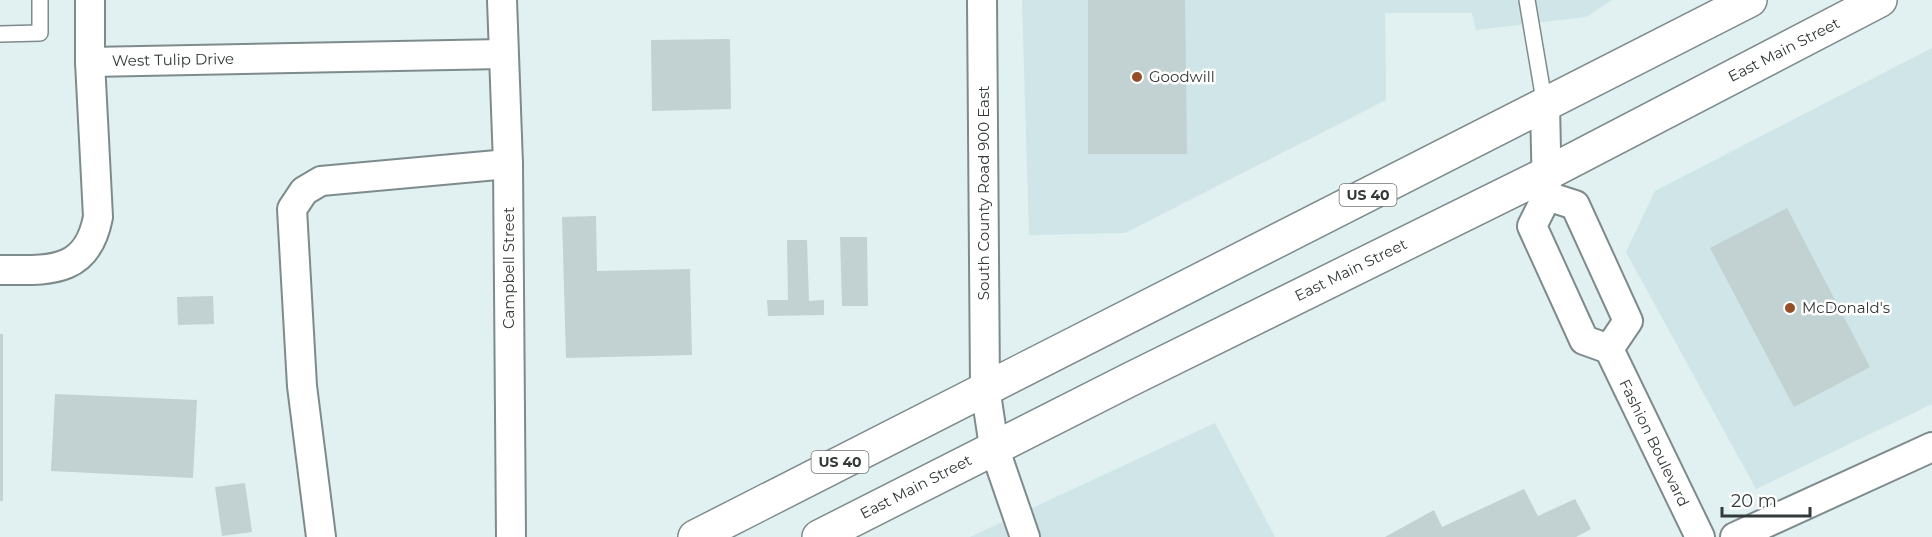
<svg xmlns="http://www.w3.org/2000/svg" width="1932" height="537" viewBox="0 0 1932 537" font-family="Montserrat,sans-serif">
	<rect width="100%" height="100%" fill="#e1f0f0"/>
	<g fill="#cfe5e7">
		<path d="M1022,0H1612L1586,17L1476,30L1472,13H1385L1386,100L1125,233L1029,235Z"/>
		<path d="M1932,48V404L1756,489L1626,252L1655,191Z"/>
		<path d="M1215,423L1275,537H970Z"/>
	</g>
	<g fill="#c2d1d1">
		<path d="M1088,0H1185L1187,154H1088Z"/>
		<path d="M730,39L731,109L652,111L651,40Z"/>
		<path d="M1787,208L1870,367L1794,407L1710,248Z"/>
		<path d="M596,216L597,271L690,269L692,355L566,358L562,217Z"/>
		<path d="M840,237H867L868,306H842Z"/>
		<path d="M787,240H807L809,301L824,300V315L768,316L767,300H788Z"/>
		<path d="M213,296L214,324L178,325L177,297Z"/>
		<rect x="0" y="334" width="3" height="167"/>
		<path d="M55,394L197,400L193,478L51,471Z"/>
		<path d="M245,483L252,532L222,536L215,487Z"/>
		<path d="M1524,489L1538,516L1575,499L1591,529L1576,537H1385L1434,510L1442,527Z"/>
	</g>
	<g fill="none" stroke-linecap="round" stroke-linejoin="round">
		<defs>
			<g id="service">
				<path d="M1527,0L1545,106"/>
				<path d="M0,34L40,33V0"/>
			</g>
			<g id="minor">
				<path d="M502,0L508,164L511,537"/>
				<path d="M982,0L985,387L994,447L1025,537"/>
				<path d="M90,62L503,54"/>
				<path d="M1545,106L1547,196L1532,226L1584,340L1609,349L1700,537"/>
				<path d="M1547,196L1575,205L1628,321L1609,349"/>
				<path d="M0,270C48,270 87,275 98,217L90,62V0"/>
				<path d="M321,537L302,386L292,209L304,191L321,181L508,164"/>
				<path d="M1735,537L1932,447"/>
			</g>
			<g id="primary">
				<path d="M695,537C1045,356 1399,181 1750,0"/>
				<path d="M819,537L1131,379L1546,174L1880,0"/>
			</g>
		</defs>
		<use href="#service" stroke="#7e8b8c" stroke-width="18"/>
		<use href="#minor" stroke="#7e8b8c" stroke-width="32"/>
		<use href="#primary" stroke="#7e8b8c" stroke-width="36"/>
		<use href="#service" stroke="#fff" stroke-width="15"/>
		<use href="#minor" stroke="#fff" stroke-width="28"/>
		<use href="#primary" stroke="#fff" stroke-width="33"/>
	</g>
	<g fill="#954e27" stroke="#fff" stroke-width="2">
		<circle cx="1137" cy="77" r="6"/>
		<circle cx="1790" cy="308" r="6"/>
	</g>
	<g text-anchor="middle" stroke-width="5" stroke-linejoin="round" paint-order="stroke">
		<g fill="#fff" stroke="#707474" stroke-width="1.5">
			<rect x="1339.5" y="184" width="57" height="22" rx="4.5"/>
			<rect x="811.5" y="451" width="57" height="22" rx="4.5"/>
		</g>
		<g font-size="14" font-weight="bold" fill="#333838">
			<text x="1368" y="200">US 40</text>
			<text x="840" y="467">US 40</text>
		</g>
		<g font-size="15" fill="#333838" stroke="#fff">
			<text transform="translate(1784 50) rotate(-27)" y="5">East Main Street</text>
			<text transform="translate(173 60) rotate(-1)" y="5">West Tulip Drive</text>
			<text transform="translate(984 193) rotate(-90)" y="5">South County Road 900 East</text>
			<text transform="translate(509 268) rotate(-90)" y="5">Campbell Street</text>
			<text transform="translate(1351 270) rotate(-26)" y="5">East Main Street</text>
			<text transform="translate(1654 443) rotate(64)" y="5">Fashion Boulevard</text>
			<text transform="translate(916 487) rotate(-27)" y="5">East Main Street</text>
		</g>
		<g font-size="15" fill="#333838" stroke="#fff" text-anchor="start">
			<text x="1149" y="82">Goodwill</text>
			<text x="1802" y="313">McDonald's</text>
		</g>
	</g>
	<path d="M1722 507v9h88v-9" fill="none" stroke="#333838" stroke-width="3"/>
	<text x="1731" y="507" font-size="18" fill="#333838" stroke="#ffffff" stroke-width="4.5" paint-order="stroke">20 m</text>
</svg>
